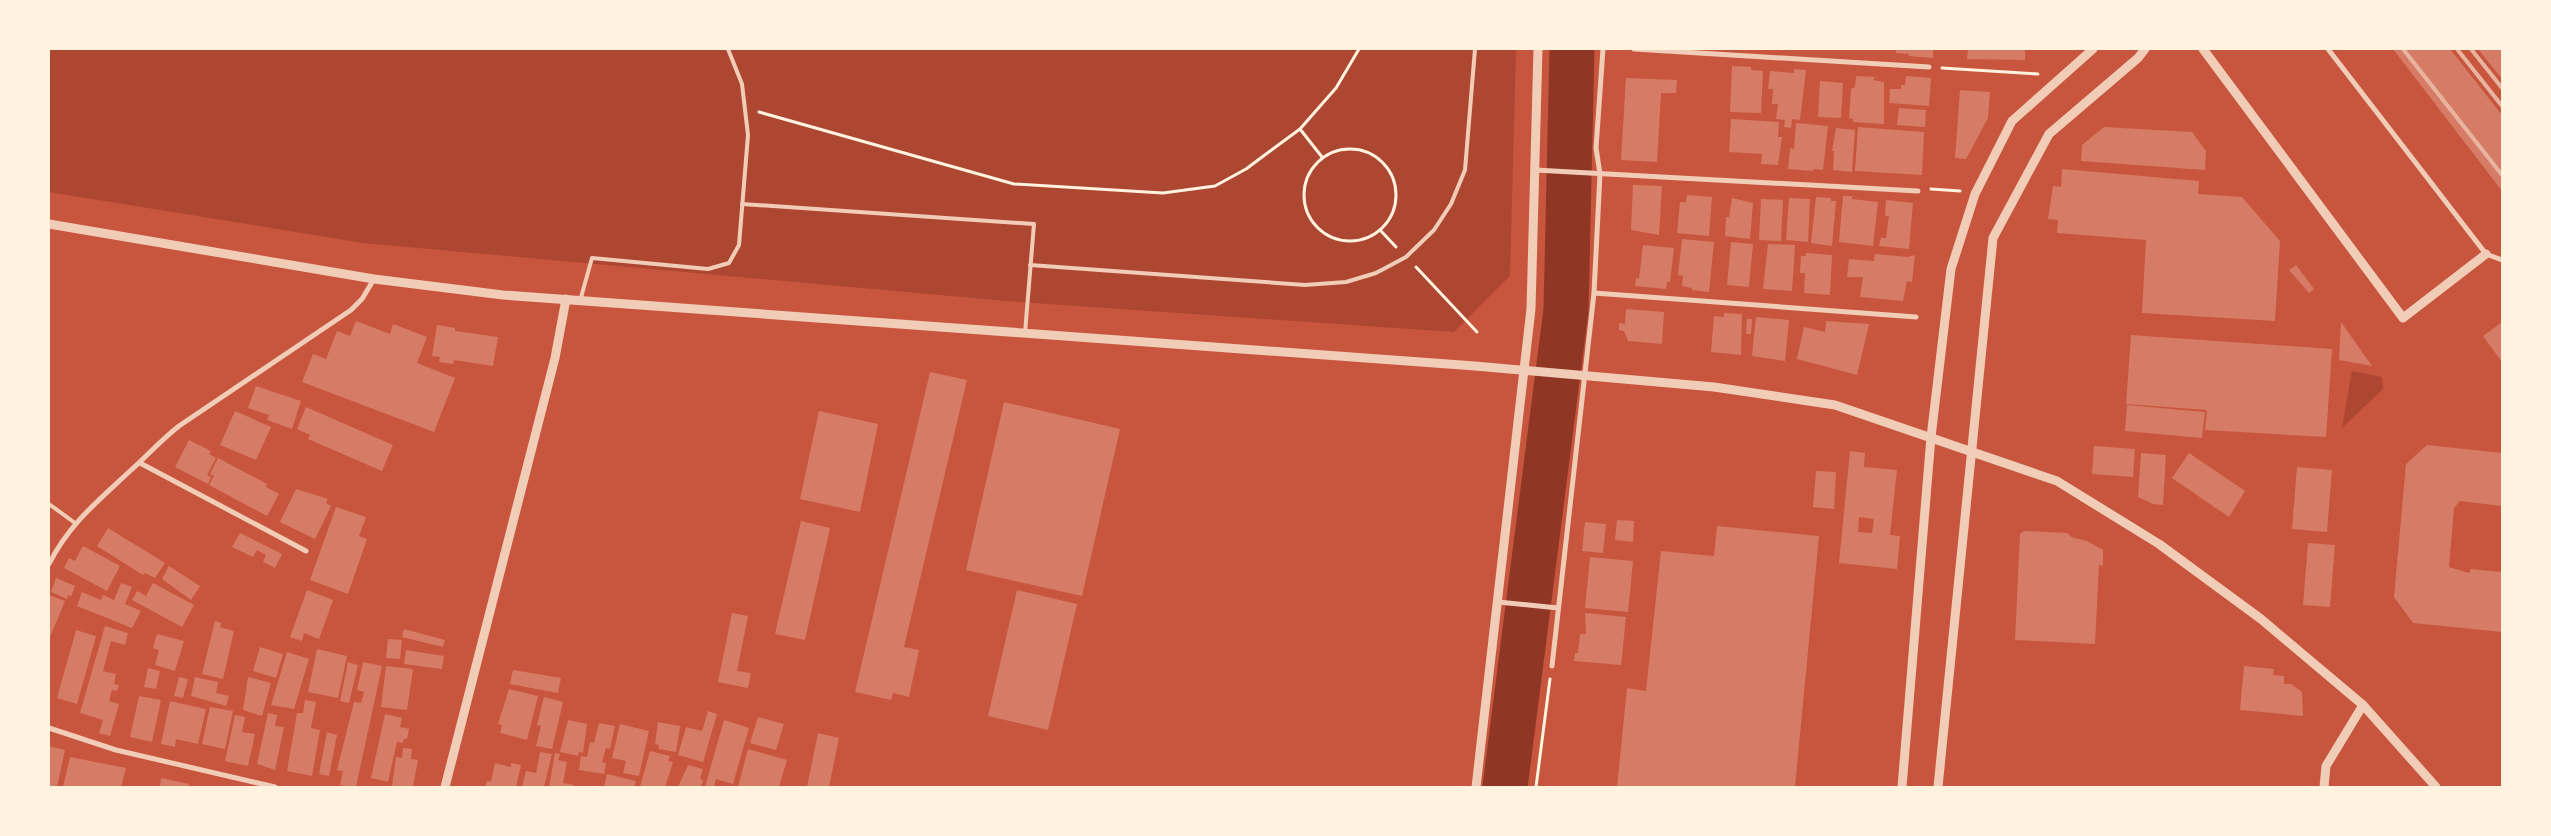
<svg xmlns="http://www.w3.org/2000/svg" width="2551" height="836" viewBox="0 0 2551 836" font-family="Karla,sans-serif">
	<rect width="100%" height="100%" fill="#c8553d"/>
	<g fill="#ae4732">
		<path d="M49,49H1516L1510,276L1454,332L1006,301L363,243L49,192Z"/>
		<path d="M2352,371L2382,377L2383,389L2342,428Z"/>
	</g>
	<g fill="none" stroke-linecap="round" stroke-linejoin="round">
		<path stroke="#8f3625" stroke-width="45" d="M1505,787L1566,310L1572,49"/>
	</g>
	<g fill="#d67c66" fill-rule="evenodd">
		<path d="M1896,49H1933V58L1908,56L1909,54L1896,53Z"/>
		<path d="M1968,49H2025V60L1967,59Z"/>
		<path d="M2393,49H2450L2502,115V191Z"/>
		<path d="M2478,49H2502V79Z"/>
		<path d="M1732,66L1751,67V70L1763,71L1761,113L1730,112Z"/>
		<path d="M1794,69L1806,70L1800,120L1792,119L1791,128L1784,127L1785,120L1776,119L1778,104H1772L1773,89H1768L1770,71L1794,73Z"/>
		<path d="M1856,76L1875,77L1873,80L1884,82V124L1853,122V119L1849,118L1851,89L1855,87Z"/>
		<path d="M1906,76L1931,78L1929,106L1889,103L1890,89H1901V85H1905Z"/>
		<path d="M1626,78L1677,80L1676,93H1661L1657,162L1621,160Z"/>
		<path d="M1820,81L1843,83L1841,118L1818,117Z"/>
		<path d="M1960,90L1990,92L1988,118L1966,159L1955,158Z"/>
		<path d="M1899,108L1926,110L1925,127L1897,125Z"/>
		<path d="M1731,119L1779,122L1778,137H1782L1778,165L1761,164L1762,154L1729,152Z"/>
		<path d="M1796,123L1828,126L1823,170L1813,169V171L1788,169L1790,148L1794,149Z"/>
		<path d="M1858,127L1924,132L1922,175L1855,171Z"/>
		<path d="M2104,127L2192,132L2206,151L2205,170L2081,161L2082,145Z"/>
		<path d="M1836,128L1855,130L1852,172L1833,170L1834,151H1832Z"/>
		<path d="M2062,169L2199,181L2198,194L2242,197L2280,241L2275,321L2142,313L2146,240L2057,233L2058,220L2048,219L2053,186L2061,187Z"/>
		<path d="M1633,185L1662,186L1659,235L1631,230Z"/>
		<path d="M1687,195L1712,197L1709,236L1677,233L1680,202H1686Z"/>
		<path d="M1843,196H1852V199L1878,202L1873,246L1839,242Z"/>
		<path d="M1816,197L1831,198V201H1836L1832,246L1811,243Z"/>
		<path d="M1732,198L1753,203L1750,239L1725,236L1726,217H1729Z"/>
		<path d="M1789,198L1810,199L1808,242L1786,240Z"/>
		<path d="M1761,199L1783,200L1781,241L1759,240Z"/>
		<path d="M1886,200L1913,203L1909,249L1879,246L1881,238H1886L1889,216H1885Z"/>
		<path d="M1682,239L1714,242L1709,292L1692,290V288L1682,286L1683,276L1678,275Z"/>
		<path d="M1731,242L1753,244L1749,287L1727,285Z"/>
		<path d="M1768,244L1795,245L1792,291L1763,289Z"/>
		<path d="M1643,245L1674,248L1670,282H1667L1666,289L1635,286L1636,278L1639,279Z"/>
		<path d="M1806,253L1832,255L1830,295L1804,293L1805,273H1800L1801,256H1806Z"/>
		<path d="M1875,254L1908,257L1915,255L1912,282L1907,281L1903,301L1860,297L1863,277H1847L1849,259L1874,261Z"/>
		<path d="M2296,265L2314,289L2309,293L2289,270Z"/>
		<path d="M1626,309L1664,312L1662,344L1628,341L1624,331L1619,330V323L1625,324Z"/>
		<path d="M1724,313L1742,314L1741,355L1711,352L1714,316L1724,317Z"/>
		<path d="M1756,317L1789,320L1785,361L1752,356Z"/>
		<path d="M1747,319H1752L1751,334H1746Z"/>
		<path d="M356,321L390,334L393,324L427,337L417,363L455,378L434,432L302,382L313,354L326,359L337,331L350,336Z"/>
		<path d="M1826,321L1869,324L1857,375L1797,359L1804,327L1825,332Z"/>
		<path d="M2341,322L2372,366L2339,360Z"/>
		<path d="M2502,322V362L2483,336Z"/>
		<path d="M437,325L455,328V331L498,337L493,366L454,360L453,364L439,362L440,357L432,356Z"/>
		<path d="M2131,335L2332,349L2326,437L2205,430L2207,410L2126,404Z"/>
		<path d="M930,372L967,380L904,647L919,650L909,697L893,693L891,700L855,692Z"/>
		<path d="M256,386L301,401L292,429L267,420L269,415L248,408Z"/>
		<path d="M1004,402L1120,429L1082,596L966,570Z"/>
		<path d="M2127,405L2205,412L2202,438L2125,431Z"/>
		<path d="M306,407L393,445L382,471L308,439L310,435L297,429Z"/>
		<path d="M235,411L271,427L256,460L220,445Z"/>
		<path d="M819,411L878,424L860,512L800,499Z"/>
		<path d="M189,440L211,451L209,454L216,458L207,475L211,477L208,484L175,467Z"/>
		<path d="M2427,445L2502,453V506L2460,501L2454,508L2449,567L2469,573L2471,569L2502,572V632L2413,623L2394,597L2406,464Z"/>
		<path d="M2094,446L2135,449L2133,477L2092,474Z"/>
		<path d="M1850,451L1865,453L1864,467L1897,470L1890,535L1900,536L1897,569L1839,563ZM1859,517L1874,519L1872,533L1858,532Z"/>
		<path d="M2141,453L2166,455L2163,505L2153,504L2138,497Z"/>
		<path d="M2189,453L2245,491L2229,517L2172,478Z"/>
		<path d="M218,458L267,484L266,487L279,494L267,516L209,485L214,476L210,474Z"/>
		<path d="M2297,467L2332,470L2327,532L2292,529Z"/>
		<path d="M1816,471L1836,472L1834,509L1813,507Z"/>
		<path d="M296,489L328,499L326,503L331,506L315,539L280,522Z"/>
		<path d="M336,507L366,517L359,536L367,539L348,594L310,580Z"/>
		<path d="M1617,520L1634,521L1633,542L1615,540Z"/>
		<path d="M801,521L830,528L805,640L775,634Z"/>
		<path d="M1585,522L1606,524L1603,553L1582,551Z"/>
		<path d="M1717,526L1819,536L1795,787H1617L1627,688L1646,691L1661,551L1714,556Z"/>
		<path d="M108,528L165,563L155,578L145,573L143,575L97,546Z"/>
		<path d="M2024,531L2067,533L2071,537L2087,541L2103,550V566L2099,565L2095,644L2015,640L2020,534Z"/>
		<path d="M240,533L282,554L275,568L263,562L266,555L257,550L253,557L232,547Z"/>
		<path d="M2308,543L2335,545L2330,607L2303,605Z"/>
		<path d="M83,546L120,566L107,591L64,568L69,558L75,561Z"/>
		<path d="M1590,557L1633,561L1628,612L1585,608Z"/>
		<path d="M169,566L200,586L191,600L162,579Z"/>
		<path d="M56,578L75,586L71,596L68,595L67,599L51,592Z"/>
		<path d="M121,583L132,587L125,604L141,611L132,628L77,606L82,592L101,600L103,595L114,600Z"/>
		<path d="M153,583L194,605L182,627L132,600L137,591L146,596Z"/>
		<path d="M307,590L333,600L319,639L304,633L302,641L290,637Z"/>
		<path d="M1017,590L1077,604L1048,730L988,716Z"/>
		<path d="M49,595L65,601L50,637H49Z"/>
		<path d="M732,613L748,616L737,671L751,673L748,688L718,682Z"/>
		<path d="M1585,613L1626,617L1621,665L1574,661L1575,653H1578L1580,634H1586Z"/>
		<path d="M215,621L221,623L220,627L234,631L223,679L202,674Z"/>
		<path d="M105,626L128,633L125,645L111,641L103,671L116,674L114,684L119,685L117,691L112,690L109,701L119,704L110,736L99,733L103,720L80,713Z"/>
		<path d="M404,629L445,640L443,647L402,637Z"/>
		<path d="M76,630L96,636L77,704L57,698Z"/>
		<path d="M157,634L184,641L175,671L155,665L159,650L153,648Z"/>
		<path d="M388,639L402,640L400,659L386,658Z"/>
		<path d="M260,647L283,654L276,678L253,671Z"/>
		<path d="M317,649L347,656L338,698L308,692Z"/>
		<path d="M406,650L444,656L442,669L404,664Z"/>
		<path d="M287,652L309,659L294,709L271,705Z"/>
		<path d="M348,662L358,665L349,703L340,701Z"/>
		<path d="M363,662L382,666L356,787H352L340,785L343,771L337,770L354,702L361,703L364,692L357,690Z"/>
		<path d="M386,666L413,669L407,710L381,707Z"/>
		<path d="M2244,666L2274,669L2273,675L2284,676V684H2291L2302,692L2303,716L2240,710Z"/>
		<path d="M148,668L160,671L156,689L144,687Z"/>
		<path d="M513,670L561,678L558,693L510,684Z"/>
		<path d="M179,677L188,679L183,698L174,696Z"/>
		<path d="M195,677L218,682L216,693L229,696L226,706L191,696Z"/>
		<path d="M248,677L271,683L262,716L243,710Z"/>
		<path d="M509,689L538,696L527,740L500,733L502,725L498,724Z"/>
		<path d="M139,696L161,700L152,742L130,737Z"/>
		<path d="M544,697L563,702L552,749L536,746L541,726L537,725Z"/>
		<path d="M305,700L316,702L311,728L320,730L312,776L287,771L297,713H303Z"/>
		<path d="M170,701L206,709L198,744L176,739L175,747L161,744Z"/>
		<path d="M210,707L233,711L225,749L202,744Z"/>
		<path d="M708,711L717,714L703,762L678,755L686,727L702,731Z"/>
		<path d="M268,713L277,715L275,726L284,727L275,770L257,764Z"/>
		<path d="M385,714L402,718L400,727L409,729L407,739H404L403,743L397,742L388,782L371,778Z"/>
		<path d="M235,715L245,717L242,732L255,734L248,766L225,761Z"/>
		<path d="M758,717L784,724L776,750L750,743Z"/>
		<path d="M568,720L587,724L583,753L579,752L578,756L560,752Z"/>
		<path d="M724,720L749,728L733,784L716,779L714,787H705Z"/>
		<path d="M658,722L680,726L676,752L659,749V745L655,744Z"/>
		<path d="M599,723L615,726L610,749L606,748L602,762L606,763L604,774L579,770L581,756L587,757L590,742L594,743Z"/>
		<path d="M620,724L649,731L639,776L623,773L626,761L612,758Z"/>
		<path d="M327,732L337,735L329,776L319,774Z"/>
		<path d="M818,733L839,738L829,787H807Z"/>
		<path d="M49,746L65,750L57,787H49Z"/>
		<path d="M403,748L412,749L411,759L418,760L413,787H392L396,757L402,758Z"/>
		<path d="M748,749L787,760L779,787H738Z"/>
		<path d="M650,751L670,756L668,761L673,762L665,787H640Z"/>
		<path d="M540,752L552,754L544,787H522L526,771L536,773Z"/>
		<path d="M555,753L560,754L558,760L567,762L563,783L574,785V787H549Z"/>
		<path d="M70,757L126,768L121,787H63Z"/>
		<path d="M495,763L511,767V763L521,765L516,787H485L487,781L491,782Z"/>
		<path d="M688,765L703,769L700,779L703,780L701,787H678Z"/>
		<path d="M607,774L636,781L634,787H604Z"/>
		<path d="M161,778L189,784V787H160Z"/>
	</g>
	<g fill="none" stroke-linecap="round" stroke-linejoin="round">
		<g stroke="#fff3e0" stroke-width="3">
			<path d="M1942,68L2038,74"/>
			<path d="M759,112L1014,184L1163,193L1215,186L1246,169L1300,129L1336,88L1359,49"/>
			<path d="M1300,129L1322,157"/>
			<circle cx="1350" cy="195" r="46"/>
			<path d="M1931,189L1960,191"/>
			<path d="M1381,231L1396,247"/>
			<path d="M1416,267L1477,332"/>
			<path d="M1536,787L1550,679"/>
		</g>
		<g stroke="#f1ccb7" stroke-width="4">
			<path d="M742,204L1034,224L1025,333"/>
			<path d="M1030,265L1305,285L1346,282L1376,273L1406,257L1434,230L1451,204L1465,170L1475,49"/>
			<path d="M580,301L592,258L708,269L729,263L739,245L748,135L742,84L728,49"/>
			<path d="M49,504L75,523"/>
		</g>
		<g stroke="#f1ccb7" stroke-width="5">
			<path d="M1603,49L1596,148L1600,174L1594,293L1916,317"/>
			<path d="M1634,49L1929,67"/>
			<path d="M2328,49L2486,254L2502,260"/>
			<path d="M1535,170L1918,191"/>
			<path d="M140,463L306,551"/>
			<path d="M49,564C69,524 98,501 130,471C147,456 161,440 179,426L351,310L362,299L374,279"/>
			<path d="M1498,602L1558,608"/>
			<path d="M1552,666L1594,293"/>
			<path d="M49,728L116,750L275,787"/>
		</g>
		<g stroke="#f1ccb7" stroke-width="9">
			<path d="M2203,49L2403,318L2486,254"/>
			<path d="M49,224L374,279L503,295L1475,366L1714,387L1835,405L2057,481L2159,544L2261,619L2363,705L2436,787"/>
			<path d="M445,787L555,358L566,299"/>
			<path d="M1476,787L1531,309L1538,49"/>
			<path d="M1902,787L1931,437L1951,269L1975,194L2012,121L2093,49"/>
			<path d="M1938,787L1993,238L2049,134L2138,58L2145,49"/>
			<path d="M2324,787L2326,766L2363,705"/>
		</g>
		<g stroke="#e9b49f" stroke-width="4">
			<path d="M2403,49L2502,175"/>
			<path d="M2457,49L2502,106"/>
			<path d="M2471,49L2502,88"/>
		</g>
	</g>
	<rect width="2551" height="836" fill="none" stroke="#fff3e0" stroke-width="100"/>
</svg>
